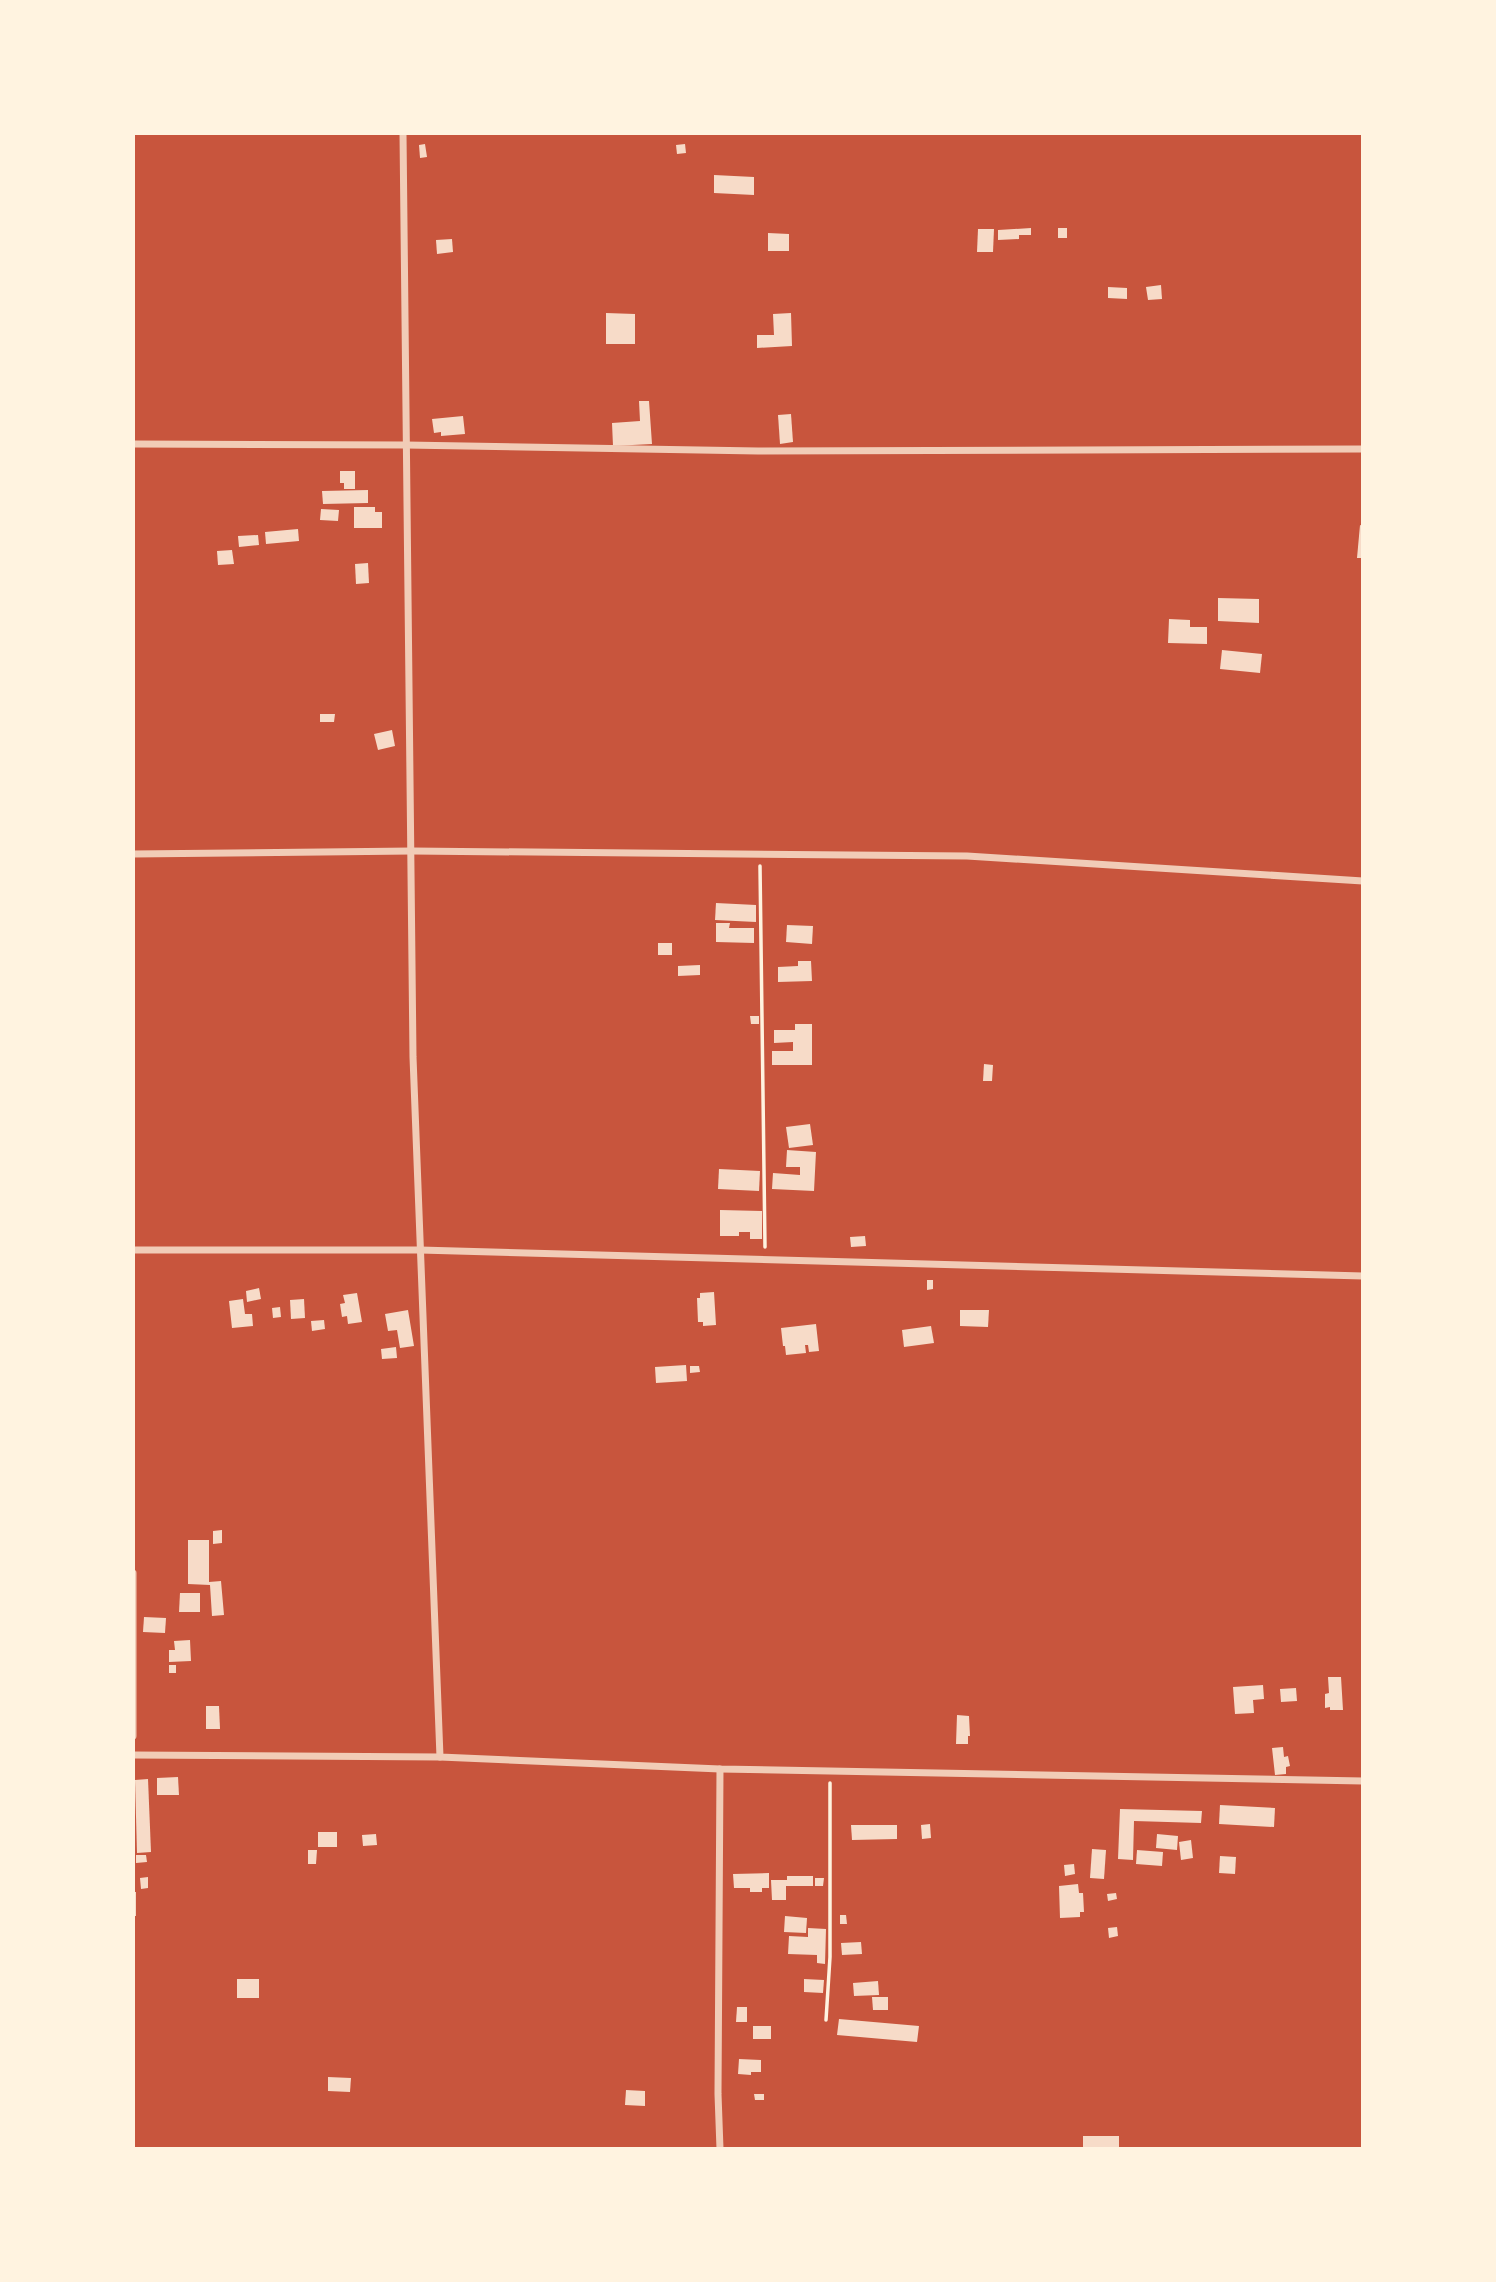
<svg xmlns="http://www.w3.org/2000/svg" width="1496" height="2282" viewBox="0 0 1496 2282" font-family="'Nunito Sans',sans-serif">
	<rect width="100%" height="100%" fill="#c8553d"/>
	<g fill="#f7dbc8">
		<path d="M425,144L427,157L420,158L419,145Z"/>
		<path d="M685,144L686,153L677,154L676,145Z"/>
		<path d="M714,175L754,177V195L714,193Z"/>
		<path d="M1031,228V235H1019V239L998,240V230Z"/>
		<rect x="1058" y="228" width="9" height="10"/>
		<path d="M978,229H994L993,252H977Z"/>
		<path d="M768,233L789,234V251H768Z"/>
		<path d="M452,239L453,252L437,254L436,240Z"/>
		<path d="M1161,285L1162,299L1148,300L1146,287Z"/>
		<path d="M1108,287L1127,288V299L1108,298Z"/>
		<path d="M606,313L635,314V344H606Z"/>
		<path d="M791,313L792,346L757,348V335H774L773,314Z"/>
		<path d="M639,401H649L652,444L613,446L612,423L640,421Z"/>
		<path d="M791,414L793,442L780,444L778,415Z"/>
		<path d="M463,416L465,434L441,436V432L434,433L432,419Z"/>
		<path d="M340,471H355V489H344V483H340Z"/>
		<path d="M368,490V503L323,504L322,491Z"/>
		<path d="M354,507H375V512H382V528H354Z"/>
		<path d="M321,509L339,510L338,521L320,520Z"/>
		<path d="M1360,525L1363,526V558H1357Z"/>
		<path d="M298,529L299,541L266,544L265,532Z"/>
		<path d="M258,535L259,545L239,547L238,536Z"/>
		<path d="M232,550L234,564L218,565L217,551Z"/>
		<path d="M368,563L369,583L356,584L355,564Z"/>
		<path d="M1218,598L1259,599V623L1218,621Z"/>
		<path d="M1169,619L1190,620V627H1207V644L1168,643Z"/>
		<path d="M1222,650L1262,654L1260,673L1220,669Z"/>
		<path d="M320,714H335L334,722H320Z"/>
		<path d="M392,730L395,746L378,750L374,734Z"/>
		<path d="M716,903L756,905V922L715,920Z"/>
		<path d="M716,923H730L729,928H754V943L716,942Z"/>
		<path d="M787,925L813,926L812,944L786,942Z"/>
		<rect x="658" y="943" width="14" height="12"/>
		<path d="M798,961H811L812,981L778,982V967L798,966Z"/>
		<path d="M700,965V975L678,976V966Z"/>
		<path d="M750,1016H759V1024H751Z"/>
		<path d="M795,1024H812V1065H772V1051H793V1042L774,1043V1030H795Z"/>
		<path d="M984,1064L993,1065L992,1081H983Z"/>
		<path d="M810,1124L813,1145L789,1148L786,1127Z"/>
		<path d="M787,1150L816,1152L814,1191L772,1189L773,1173L800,1175V1167H786Z"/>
		<path d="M719,1169L760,1171L759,1191L718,1189Z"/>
		<path d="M720,1210L762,1211V1239H750V1232H739V1236H720Z"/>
		<path d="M865,1236L866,1246L851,1247L850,1237Z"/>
		<path d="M927,1280H933V1289L927,1290Z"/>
		<path d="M259,1288L261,1299L247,1302L246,1291Z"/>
		<path d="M714,1292L716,1325L703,1326V1322H698L697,1298H700V1293Z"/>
		<path d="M357,1293L362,1322L348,1324L347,1316L342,1317L340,1304L345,1303L343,1295Z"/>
		<path d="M243,1299L245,1314H252L253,1326L232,1328L229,1301Z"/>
		<path d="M304,1299L305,1318L291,1319L290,1300Z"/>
		<path d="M280,1307L281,1317L273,1318L272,1308Z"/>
		<path d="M408,1310L414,1346L400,1348L397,1330L388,1331L385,1314Z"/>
		<path d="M960,1310H989L988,1327L960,1326Z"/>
		<path d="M324,1320L325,1329L312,1331L311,1321Z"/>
		<path d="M816,1324L819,1351L809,1352L808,1345H805L806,1353L786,1355L785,1346H783L781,1328Z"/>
		<path d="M931,1326L934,1343L904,1347L902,1330Z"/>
		<path d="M396,1347L397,1358L382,1359L381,1349Z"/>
		<path d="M686,1365L687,1381L656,1383L655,1367Z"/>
		<path d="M690,1366H699L700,1372L690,1373Z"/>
		<path d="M222,1530V1543L213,1544V1531Z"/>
		<path d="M188,1540H209V1582L221,1581L224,1615L212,1616L210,1585L188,1584Z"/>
		<path d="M180,1593H200V1612H179Z"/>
		<path d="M144,1617L166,1618L165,1633L143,1632Z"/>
		<path d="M190,1640L191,1661L169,1662V1650H175L174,1641Z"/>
		<rect x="169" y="1665" width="7" height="8"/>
		<path d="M1328,1677H1341L1343,1710H1330V1707L1325,1708V1694L1329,1693Z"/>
		<path d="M1263,1685L1264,1699L1253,1700L1254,1713L1235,1714L1233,1687Z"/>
		<path d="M1296,1688L1297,1701L1281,1702L1280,1689Z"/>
		<path d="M206,1706H219L220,1729H206Z"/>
		<path d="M957,1715L969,1716L970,1736H968V1744H956Z"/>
		<path d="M1283,1747L1284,1757L1288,1756L1290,1766L1286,1767V1774L1275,1775L1272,1748Z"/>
		<path d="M178,1777L179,1795H157V1778Z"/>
		<path d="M148,1779L151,1852L137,1853L135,1780Z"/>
		<path d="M1220,1805L1275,1808L1274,1827L1219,1824Z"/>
		<path d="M1120,1809L1202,1811L1201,1823L1134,1821L1133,1860L1118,1859Z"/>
		<path d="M930,1824L931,1838L922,1839L921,1825Z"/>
		<path d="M851,1825H897V1839L852,1840Z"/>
		<rect x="318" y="1832" width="19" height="15"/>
		<path d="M376,1834L377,1845L363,1846L362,1835Z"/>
		<path d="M1157,1834L1178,1836L1177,1850L1156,1848Z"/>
		<path d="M1191,1840L1193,1858L1181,1860L1179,1842Z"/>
		<path d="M1092,1849L1106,1850L1104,1879L1090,1878Z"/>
		<path d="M308,1850H317L316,1864H308Z"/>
		<path d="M1137,1850L1163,1852L1162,1866L1136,1864Z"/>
		<path d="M136,1855H146L147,1862L136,1863Z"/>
		<path d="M1220,1856L1236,1857L1235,1874L1219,1873Z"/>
		<path d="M1074,1864L1075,1874L1065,1876L1064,1865Z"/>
		<path d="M769,1873V1888H762V1892H750V1888H734L733,1874Z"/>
		<path d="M787,1876H813V1886H786V1900H772L771,1880H787Z"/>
		<path d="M148,1877V1888L141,1889L140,1878Z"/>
		<path d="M815,1878H824L823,1886H815Z"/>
		<path d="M1078,1884L1079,1893H1083L1084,1912H1080V1917L1060,1918L1059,1886Z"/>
		<rect x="133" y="1892" width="3" height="24"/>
		<path d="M1116,1893L1117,1899L1108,1901L1107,1894Z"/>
		<path d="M840,1915H846L847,1924H840Z"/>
		<path d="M785,1916L807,1918L806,1933L784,1932Z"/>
		<path d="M1117,1927L1118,1936L1109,1938L1108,1928Z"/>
		<path d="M808,1928L826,1929L825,1964L817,1963V1955L788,1954L789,1936L808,1937Z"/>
		<path d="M861,1942L862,1954L842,1955L841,1943Z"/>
		<rect x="237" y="1979" width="22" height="19"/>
		<path d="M804,1979L824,1980L823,1993L804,1992Z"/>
		<path d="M878,1981L879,1995L854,1996L853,1983Z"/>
		<path d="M872,1997H888V2010H873Z"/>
		<path d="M737,2007H747V2022H736Z"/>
		<path d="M839,2019L919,2026L917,2042L837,2035Z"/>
		<rect x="753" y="2026" width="18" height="13"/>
		<path d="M739,2059L761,2060V2072H751V2075L738,2074Z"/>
		<path d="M328,2077L351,2078L350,2092L328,2091Z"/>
		<path d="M626,2090L645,2091V2106L625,2105Z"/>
		<path d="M754,2094H764V2100H755Z"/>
		<path d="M1083,2136H1119V2148L1083,2147Z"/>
	</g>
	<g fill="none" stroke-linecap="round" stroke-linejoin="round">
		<g stroke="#fff3e0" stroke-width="3.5">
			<path d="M760,866L765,1247"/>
			<path d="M826,2020L830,1957V1783"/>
		</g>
		<g stroke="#f1ccb7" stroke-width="7">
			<path d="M403,133L413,1057L440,1757L720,1769L1363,1781"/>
			<path d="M133,444L406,445L758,451L1363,449"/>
			<path d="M133,854L412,851L967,856L1363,881"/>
			<path d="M133,1250H420L1363,1276"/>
			<path d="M133,1573V1736"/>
			<path d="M133,1755L440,1757"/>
			<path d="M720,2149L718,2094L720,1769"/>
		</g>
	</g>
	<rect width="1496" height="2282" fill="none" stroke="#fff3e0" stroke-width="270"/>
</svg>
